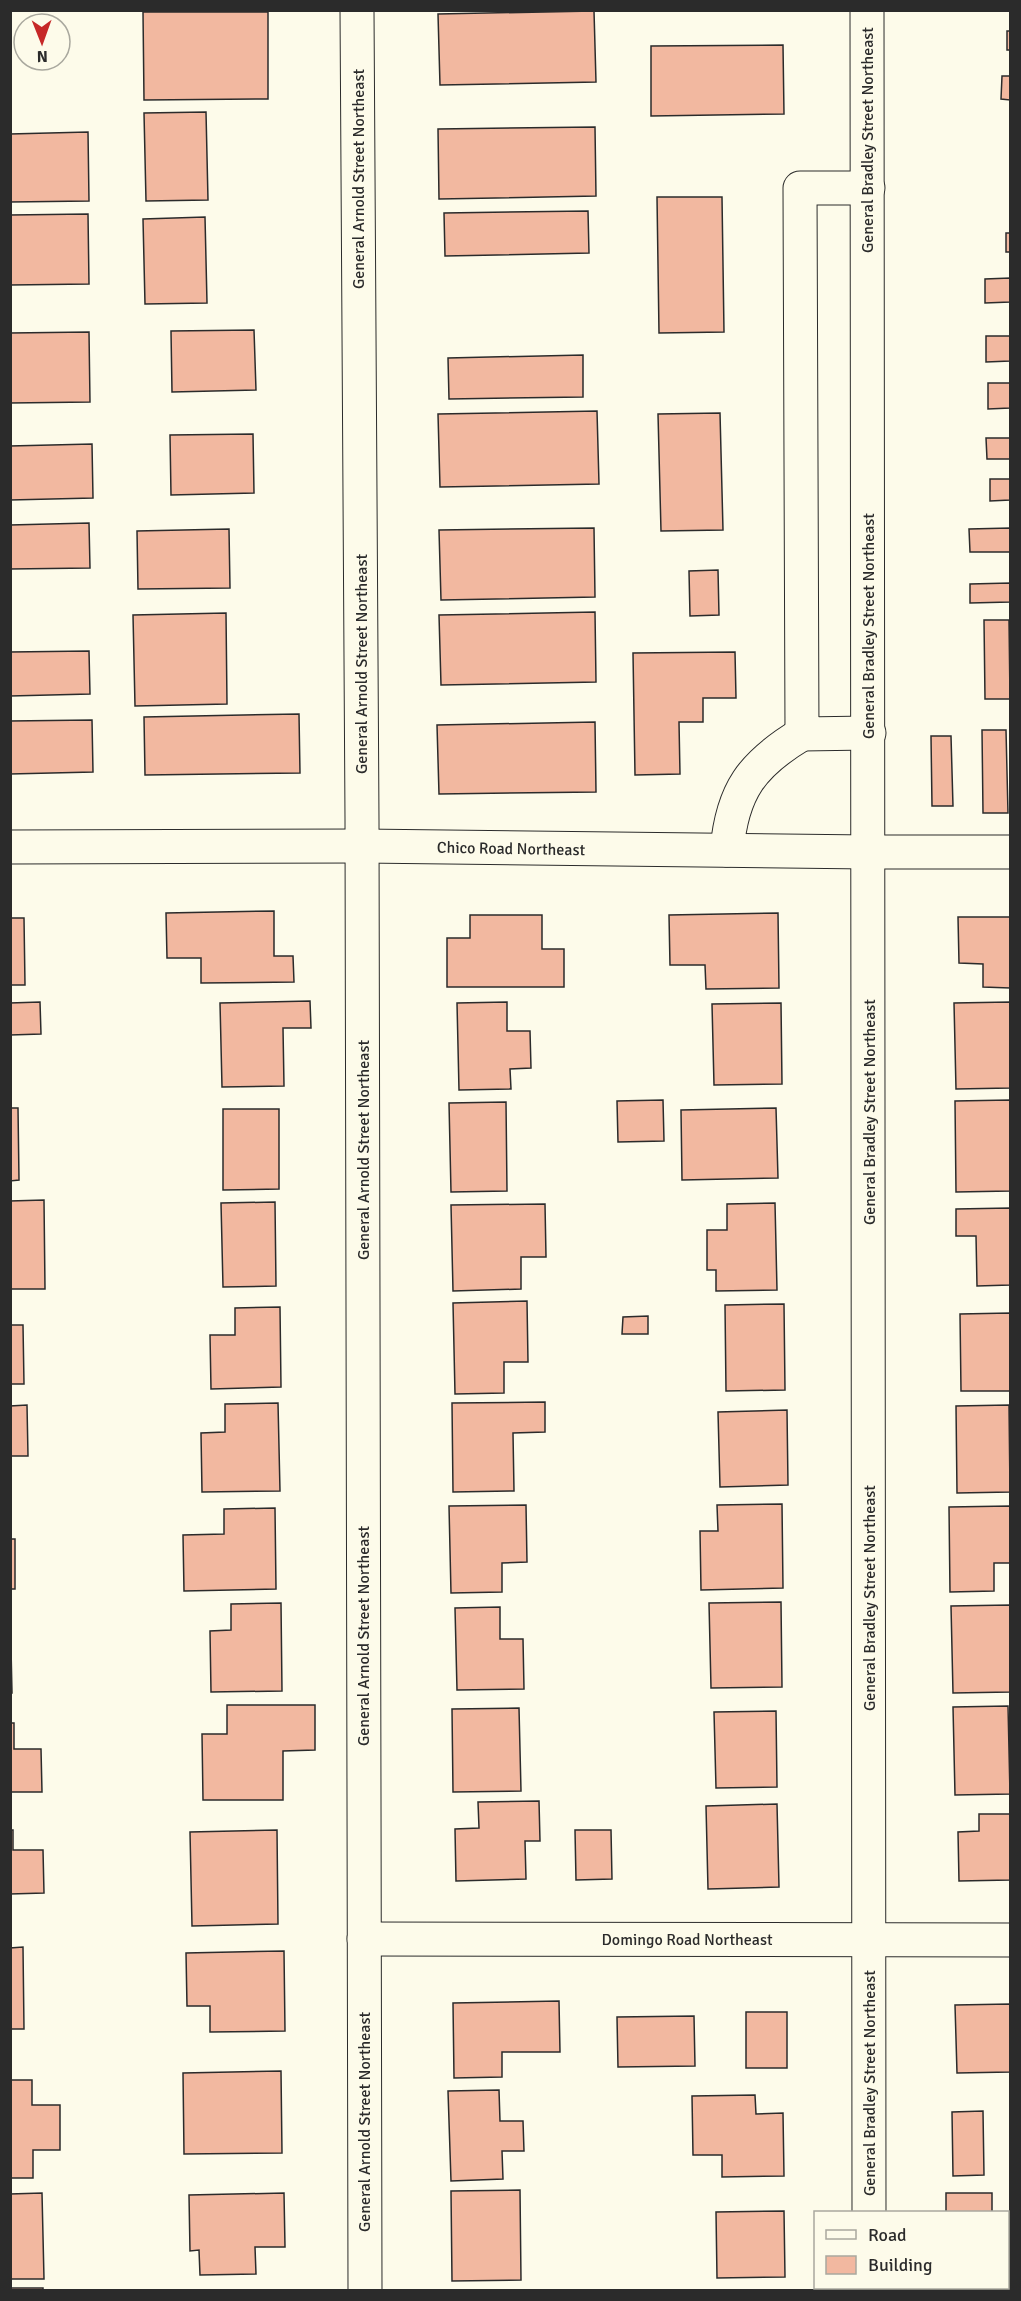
<svg xmlns="http://www.w3.org/2000/svg" width="1021" height="2301" viewBox="0 0 1021 2301" font-family="Signika,sans-serif">
	<rect width="100%" height="100%" fill="#fdfbea"/>
	<g fill="#f2b8a0" stroke="#2b2b2b" stroke-width="1.5">
		<path d="M594,11L596,82L440,85L438,14Z"/>
		<path d="M143,12H268V99L144,100Z"/>
		<rect x="1007" y="31" width="3" height="19"/>
		<path d="M783,45L784,114L651,116V46Z"/>
		<path d="M1002,76H1010V100L1001,99Z"/>
		<path d="M206,112L208,200L146,201L144,113Z"/>
		<path d="M595,127L596,196L439,199L438,129Z"/>
		<path d="M88,132L89,201L10,202V134Z"/>
		<path d="M657,197H722L724,332L659,333Z"/>
		<path d="M588,211L589,253L445,256L444,213Z"/>
		<path d="M88,214L89,284L10,285V215Z"/>
		<path d="M205,217L207,303L145,304L143,219Z"/>
		<rect x="1006" y="233" width="4" height="19"/>
		<path d="M1010,278V302L985,303V279Z"/>
		<path d="M254,330L256,390L172,392L171,331Z"/>
		<path d="M89,332L90,402L10,403V333Z"/>
		<path d="M986,336H1010V361L986,362Z"/>
		<path d="M583,355V397L449,399L448,358Z"/>
		<path d="M988,383H1010V408L988,409Z"/>
		<path d="M597,411L599,484L440,487L438,414Z"/>
		<path d="M720,413L723,530L661,531L658,414Z"/>
		<path d="M253,434L254,493L171,495L170,435Z"/>
		<path d="M986,438H1010V459H987Z"/>
		<path d="M92,444L93,498L10,500V446Z"/>
		<path d="M990,479H1010V500L990,501Z"/>
		<path d="M89,523L90,568L10,569V525Z"/>
		<path d="M594,528L595,597L441,600L439,530Z"/>
		<path d="M1010,528V552H970L969,529Z"/>
		<path d="M229,529L230,588L138,589L137,531Z"/>
		<path d="M718,570L719,615L690,616L689,571Z"/>
		<path d="M1010,583V602L970,603V584Z"/>
		<path d="M595,612L596,682L441,685L439,615Z"/>
		<path d="M226,613L227,704L135,706L133,615Z"/>
		<path d="M984,620H1009L1010,699H985Z"/>
		<path d="M89,651L90,694L10,696V652Z"/>
		<path d="M735,652L736,698H703V722H679L680,774L635,775L633,653Z"/>
		<path d="M299,714L300,773L145,775L144,717Z"/>
		<path d="M92,720L93,772L10,774V721Z"/>
		<path d="M595,722L596,792L439,794L437,725Z"/>
		<path d="M982,730H1006L1008,813H983Z"/>
		<path d="M931,736H951L953,806H932Z"/>
		<path d="M274,911V956H293L294,982L201,983V958H167L166,913Z"/>
		<path d="M778,913L779,988L706,989L705,965H670L669,915Z"/>
		<path d="M470,915H542V949H564V987H447V938H470Z"/>
		<path d="M958,917H1010V988L983,987V964L959,963Z"/>
		<path d="M10,918H24L25,985H10Z"/>
		<path d="M310,1001L311,1028H283L284,1086L222,1087L220,1003Z"/>
		<path d="M40,1002L41,1034L10,1035V1003Z"/>
		<path d="M507,1002V1031H530L531,1068L510,1069L511,1089L459,1090L457,1003Z"/>
		<path d="M1010,1002V1088L956,1089L954,1003Z"/>
		<path d="M781,1003L782,1084L714,1085L712,1004Z"/>
		<path d="M663,1100L664,1141L618,1142L617,1101Z"/>
		<path d="M1010,1100V1191L956,1192L955,1101Z"/>
		<path d="M506,1102L507,1191L451,1192L449,1103Z"/>
		<path d="M10,1108H18L19,1180L10,1181Z"/>
		<path d="M776,1108L778,1178L682,1180L681,1110Z"/>
		<path d="M223,1109H279V1189L223,1190Z"/>
		<path d="M44,1200L45,1289H10V1201Z"/>
		<path d="M275,1202L276,1286L223,1287L221,1203Z"/>
		<path d="M775,1203L777,1290L716,1291V1270H707V1230H727V1204Z"/>
		<path d="M545,1204L546,1257H521V1289L453,1291L451,1205Z"/>
		<path d="M1010,1208V1285L977,1286L976,1236H956V1209Z"/>
		<path d="M527,1301L528,1362H504V1393L455,1394L453,1303Z"/>
		<path d="M784,1304L785,1390L726,1391L725,1305Z"/>
		<path d="M280,1307L281,1387L211,1389L210,1335H235V1308Z"/>
		<path d="M1010,1313V1391H961L960,1314Z"/>
		<path d="M648,1316V1334H622L623,1317Z"/>
		<path d="M10,1325H23L24,1384H10Z"/>
		<path d="M545,1402V1432L513,1433L514,1491L453,1492L452,1403Z"/>
		<path d="M278,1403L280,1491L202,1492L201,1433L225,1432V1404Z"/>
		<path d="M27,1405L28,1456H10V1406Z"/>
		<path d="M1009,1405L1010,1492L957,1493L956,1406Z"/>
		<path d="M787,1410L788,1485L720,1487L718,1412Z"/>
		<path d="M782,1504L783,1588L701,1590L700,1531H718L717,1505Z"/>
		<path d="M526,1505L527,1562L502,1563V1592L451,1593L449,1506Z"/>
		<path d="M1010,1506V1563H994V1591L950,1592L949,1507Z"/>
		<path d="M275,1508L276,1589L184,1591L183,1535L224,1534V1509Z"/>
		<rect x="10" y="1539" width="5" height="50"/>
		<path d="M10,1602L12,1693H10Z"/>
		<path d="M781,1602L782,1687L711,1688L709,1603Z"/>
		<path d="M281,1603L282,1691L211,1692L210,1631L231,1630V1604Z"/>
		<path d="M1010,1605V1692L953,1693L951,1606Z"/>
		<path d="M500,1607V1639H523L524,1689L457,1690L455,1608Z"/>
		<path d="M227,1705H315V1750L283,1751V1800H203L202,1734H227Z"/>
		<path d="M1008,1706L1010,1794L955,1795L953,1707Z"/>
		<path d="M519,1708L521,1791L453,1792L452,1709Z"/>
		<path d="M776,1711L777,1787L716,1788L714,1712Z"/>
		<path d="M10,1723H14V1749H41L42,1792H11L10,1818Z"/>
		<path d="M539,1801L540,1841H525L526,1879L456,1881L455,1829L479,1828L478,1802Z"/>
		<path d="M777,1804L779,1887L708,1889L706,1806Z"/>
		<path d="M979,1814H1010V1880L959,1881L958,1832L979,1831Z"/>
		<path d="M10,1830H13V1850H43L44,1893L10,1894Z"/>
		<path d="M277,1830L278,1924L192,1926L190,1832Z"/>
		<path d="M575,1830H611L612,1879L576,1880Z"/>
		<path d="M23,1947L24,2029H10V1948Z"/>
		<path d="M284,1951L285,2031L210,2032V2006H187L186,1953Z"/>
		<path d="M559,2001L560,2052H502V2077L454,2078L453,2003Z"/>
		<path d="M1010,2004V2072L957,2073L955,2005Z"/>
		<rect x="746" y="2012" width="41" height="56"/>
		<path d="M694,2016L695,2066L618,2067L617,2017Z"/>
		<path d="M281,2071L282,2153L184,2154L183,2073Z"/>
		<path d="M10,2080H32V2105H60V2150H33V2178H10Z"/>
		<path d="M499,2090L500,2121H523L524,2151H502L503,2179L451,2181L448,2091Z"/>
		<path d="M755,2095L756,2114L783,2113L784,2176L722,2177V2155H693L692,2096Z"/>
		<path d="M983,2111L984,2175L953,2176L952,2112Z"/>
		<path d="M520,2190L521,2280L452,2281L451,2191Z"/>
		<path d="M42,2193L44,2279H10V2194Z"/>
		<path d="M284,2193L285,2247H255L256,2274L200,2275L199,2250L190,2251L189,2195Z"/>
		<rect x="946" y="2193" width="46" height="19"/>
		<path d="M784,2211L785,2277L717,2278L716,2212Z"/>
		<rect x="10" y="2288" width="33" height="2"/>
	</g>
	<g fill="none" stroke-linecap="round" stroke-linejoin="round">
		<defs>
			<g id="minor">
				<path d="M357,10L362,820L365,2290"/>
				<path d="M867,10L869,2212"/>
				<path d="M868,188H800L802,734L869,733"/>
				<path d="M10,847L362,846L869,852H1010"/>
				<path d="M727,850C732,791 752,764 802,734"/>
				<path d="M364,1939L1010,1940"/>
				<path d="M869,2288V2290"/>
			</g>
		</defs>
		<use href="#minor" stroke="#2b2b2b" stroke-width="35"/>
		<use href="#minor" stroke="#fdfbea" stroke-width="33"/>
	</g>
	<g text-anchor="middle" stroke-width="4.5" stroke-linejoin="round" paint-order="stroke">
		<g font-size="16" fill="#2b2b2b" stroke="#fdfbea">
			<text transform="translate(867 140) rotate(-90)" y="6">General Bradley Street Northeast</text>
			<text transform="translate(358 179) rotate(-90)" y="6">General Arnold Street Northeast</text>
			<text transform="translate(868 626) rotate(-90)" y="6">General Bradley Street Northeast</text>
			<text transform="translate(361 664) rotate(-90)" y="6">General Arnold Street Northeast</text>
			<text transform="translate(511 848) rotate(1)" y="6">Chico Road Northeast</text>
			<text transform="translate(869 1112) rotate(-90)" y="6">General Bradley Street Northeast</text>
			<text transform="translate(363 1150) rotate(-90)" y="6">General Arnold Street Northeast</text>
			<text transform="translate(869 1598) rotate(-90)" y="6">General Bradley Street Northeast</text>
			<text transform="translate(363 1636) rotate(-90)" y="6">General Arnold Street Northeast</text>
			<text x="687" y="1945">Domingo Road Northeast</text>
			<text transform="translate(869 2083) rotate(-90)" y="6">General Bradley Street Northeast</text>
			<text transform="translate(364 2122) rotate(-90)" y="6">General Arnold Street Northeast</text>
		</g>
	</g>
	<rect width="1021" height="2301" fill="none" stroke="#2b2b2b" stroke-width="24"/>
	<rect x="814" y="2211" width="195" height="78" fill="#fdfbea" stroke="#a9a89e" stroke-width="1.5"/>
	<rect x="826" y="2230" width="30" height="9" fill="#fdfbea" stroke="#a9a89e" stroke-width="1.5"/>
	<text x="868" y="2241" font-size="18" fill="#2b2b2b">Road</text>
	<rect x="826" y="2256" width="30" height="18" fill="#f2b8a0" stroke="#a9a89e" stroke-width="1.5"/>
	<text x="868" y="2271" font-size="18" fill="#2b2b2b">Building</text>
	<g transform="translate(42 42) rotate(179)"><circle r="28" fill="#fdfbea" stroke="#a9a89e" stroke-width="1.5"/>
	<path d="M0-4.5L10 22L0 15L-10 22Z" fill="#c62828"/>
	<text y="-9" font-size="16" font-weight="bold" text-anchor="middle" fill="#2b2b2b">N</text>
	</g>
</svg>
